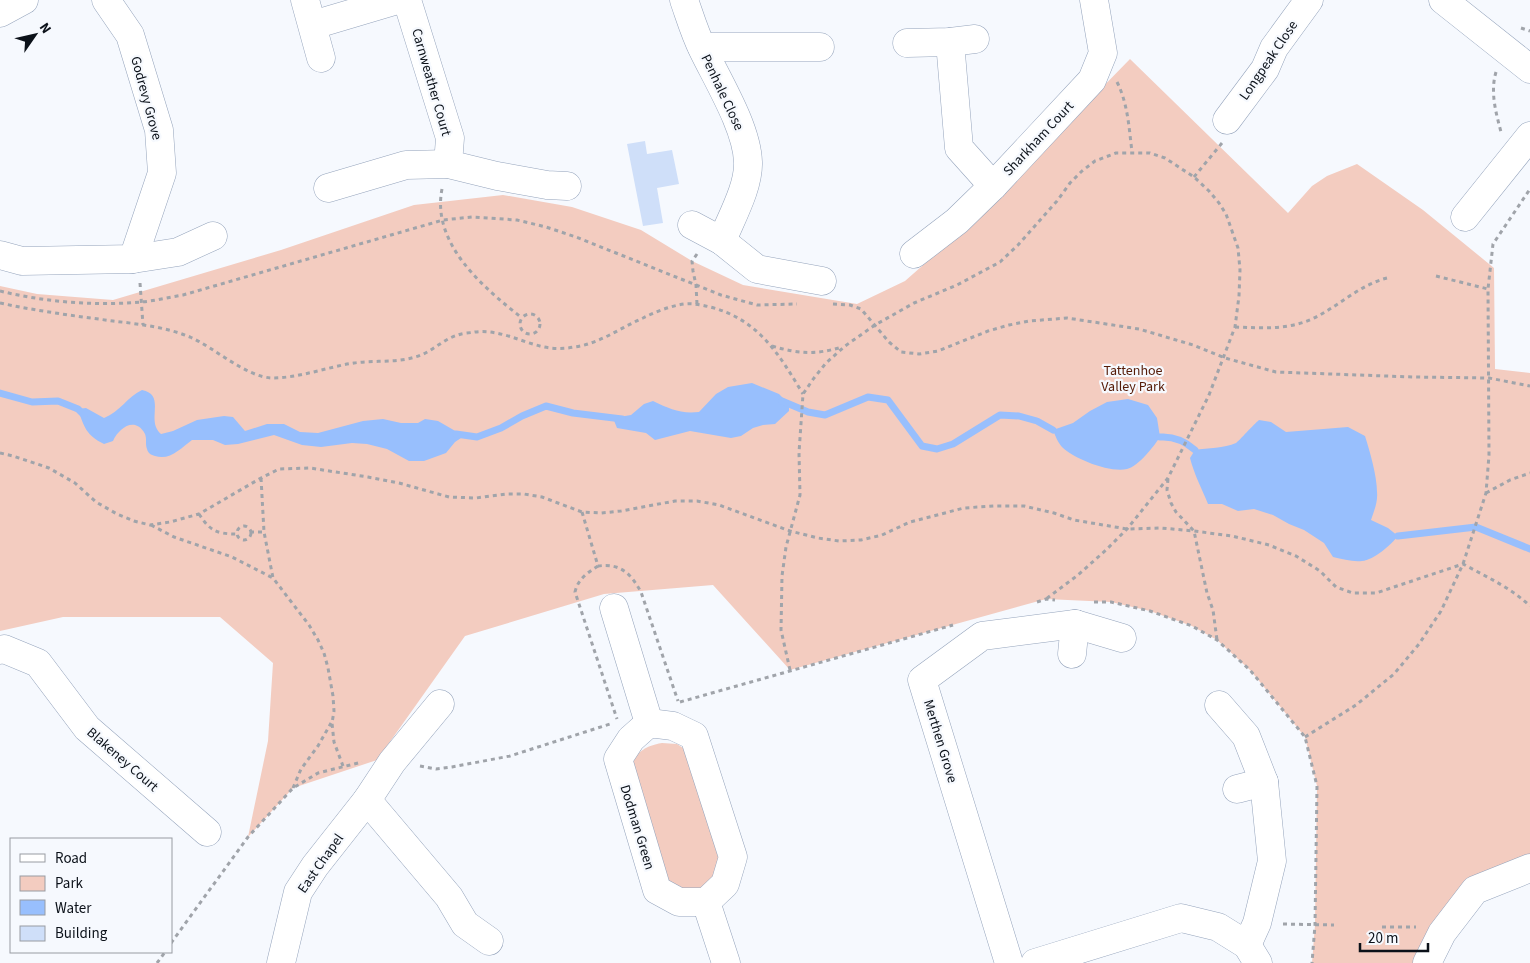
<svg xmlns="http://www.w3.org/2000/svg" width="1530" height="963" viewBox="0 0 1530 963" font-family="'Source Sans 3',sans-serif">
	<rect width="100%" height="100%" fill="#f6f9fe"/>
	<g fill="#f3ccc0">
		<path d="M1130,59L1288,213L1312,186L1327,176L1357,164L1423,210L1494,268L1495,369L1530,373V868L1475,890L1427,963H1312L1315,925L1317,786L1305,737L1250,670L1217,640L1192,626L1150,611L1111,602L1046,599L790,670L713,585L604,594L465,636L377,760L293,788L248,837L268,741L273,663L220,617H63L0,631V286L37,294L113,300L281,250L414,205L503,195L572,207L641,230L692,261L743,285L857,304L905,281L963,230Z"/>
		<path d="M662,743L677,744L686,750L723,873L718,886L669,892L628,764C640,751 645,746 662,743Z"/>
	</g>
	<g fill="#98bffd">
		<path d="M752,383L779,394L789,404V411L775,424L763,425L753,428L741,436L731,438L690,431L655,440L646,433L617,428L613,418L631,415L644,404L653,401C670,409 680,414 699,412L716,394L728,387Z"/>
		<path d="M142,390C167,395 145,421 161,434L173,431L197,420L224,416L233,417L245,431L267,424H284L300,432L318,433L363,421L383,419L401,423H418L425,419L438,421L464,436L455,442L446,453L424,461H409L387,449L367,444L352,443L321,447L302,445L274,435L238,444L225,445L213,440H192C181,448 170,461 155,456C151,455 148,453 147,449C145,444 147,439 145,434C135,416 119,428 113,441L104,444C86,435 84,427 78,409L86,408L104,418C120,412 127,397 142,390Z"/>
		<path d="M1128,399L1148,405L1157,418L1160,437C1154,446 1139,466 1127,469C1110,473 1074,459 1062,447C1058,443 1055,435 1053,430L1073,423L1090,411L1107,402Z"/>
		<path d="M1259,420L1271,422L1286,432L1348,427L1365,436C1370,452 1377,476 1377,492C1378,502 1374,511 1371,520L1388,528L1398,536C1391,545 1374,560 1362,561C1352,562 1343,559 1333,557L1324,543L1304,530L1289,524L1273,515L1254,509L1238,511L1222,504H1208C1202,489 1194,474 1190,458L1195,450C1208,448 1224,448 1236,443C1239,441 1254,424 1259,420Z"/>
	</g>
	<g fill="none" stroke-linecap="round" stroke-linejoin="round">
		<g stroke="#98bffd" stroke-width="7">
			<path d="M0,393L32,402L58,401L78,409L84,415"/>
			<path d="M782,401L808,412L825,415L868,397L888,400L922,446L937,449L953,444L1000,415L1019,416L1037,421L1053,430"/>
			<path d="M456,434L477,437L501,428L522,416L546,406L573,413L622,419"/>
			<path d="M1160,437C1174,436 1185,441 1195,450"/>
			<path d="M1398,536L1476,527L1530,549"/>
		</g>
	</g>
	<path fill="#cfdff9" d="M645,141L647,154L672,150L679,184L657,188L663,223L643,226L627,144Z"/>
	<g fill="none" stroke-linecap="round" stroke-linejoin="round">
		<defs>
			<g id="minor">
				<path d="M305,0L321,58"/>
				<path d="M407,0L450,138L448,164"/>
				<path d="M684,0C690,17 695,34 703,50C718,81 747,128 748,162C749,187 731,218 722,241"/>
				<path d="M1443,0L1530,69"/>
				<path d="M0,13L24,0"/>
				<path d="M313,25L397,0"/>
				<path d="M950,42L959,148L993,186L1092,80L1103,53L1094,0"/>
				<path d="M907,43L950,42L975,39"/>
				<path d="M702,47H820"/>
				<path d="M1227,120L1265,69L1274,48L1309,0"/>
				<path d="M328,188L406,165L448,164L497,176L547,185L567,186"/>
				<path d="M1465,217L1530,136"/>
				<path d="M692,225L722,241L757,269L822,281"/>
				<path d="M914,254L957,221L993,186"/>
				<path d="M0,255L22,261L133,259L162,173L159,130L130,35L106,0"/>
				<path d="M133,259L178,252L213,236"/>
				<path d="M614,608L649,723"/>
				<path d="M0,650L4,649L38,663L87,728L207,832"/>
				<path d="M1072,654L1075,624"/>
				<path d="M1219,705L1246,736L1264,782L1272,861L1257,923L1247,945"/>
				<path d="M649,723L673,726L694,736L733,857L725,884L706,902H679L657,890L618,759L631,739Z"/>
				<path d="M1237,789L1264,782"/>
				<path d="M367,800L392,762L440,704"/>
				<path d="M706,902L726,963"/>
				<path d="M281,963L298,892L315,866L367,800L449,897L465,924L489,941"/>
				<path d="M1009,963L922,680L982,636L1075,624L1122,638"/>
				<path d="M1035,963L1181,918L1218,927L1247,945L1258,963"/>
				<path d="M1427,963L1442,933L1475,890L1530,868"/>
			</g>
		</defs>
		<use href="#minor" stroke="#95a4bc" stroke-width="29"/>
		<g stroke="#a0a4aa" stroke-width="3" stroke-dasharray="4 4" stroke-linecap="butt">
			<path d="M1521,28L1530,31"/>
			<path d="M1496,72C1490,92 1496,113 1501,132"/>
			<path d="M1117,82C1128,104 1129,128 1132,152"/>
			<path d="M1194,177L1222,143"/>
			<path d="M442,189C431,244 484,288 522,318"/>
			<path d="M697,254L692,261L693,271L696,285L697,304"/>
			<path d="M1436,276L1488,289"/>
			<path d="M140,283L143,325"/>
			<path d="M0,291C45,302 94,306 141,302C155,301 169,297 183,295L443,220L472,217L517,220L546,227L576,237L721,295L757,305L797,304"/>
			<path d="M0,303C37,311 75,316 113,321C138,324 166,327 190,337C215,348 246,377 272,378C300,378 327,367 354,363C374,360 396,363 415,357C431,353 443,339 458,335C463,333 470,333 475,332C499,329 521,342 544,347C554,349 564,349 574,347C599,344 620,328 643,318C655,312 670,306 684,304C693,303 702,305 710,307C758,319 779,354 803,394"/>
			<path d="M833,304L850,305L861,309L889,342L901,352L919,354L938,351L988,331L1009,325L1029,321L1067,318L1139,329L1193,345L1225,358L1276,372L1413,377L1489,378L1530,386"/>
			<circle cx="530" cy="324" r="10"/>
			<path d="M1235,327C1262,328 1287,330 1312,319C1338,307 1359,285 1387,278"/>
			<path d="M772,346C799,354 815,355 842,347"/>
			<path d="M0,453L13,456L49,468L75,483L96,502L117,514L134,521L150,525L170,522L199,514L261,478L279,469L310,468L368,477L399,483L449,497L476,498L506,494H524L542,497L582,512L601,513L621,511L675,501H697L719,505L790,531L818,538L839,541L861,540L882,535L910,522L964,508L994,506H1024L1054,513L1074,520L1127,529L1161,528L1194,531L1232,536L1269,545L1296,556L1320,571L1336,587L1353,593H1376L1463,564C1487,577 1511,588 1530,606"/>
			<path d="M261,478L264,532L273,578L309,625L318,640L324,653L328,668L333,696L334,711L332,723L334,742L343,766"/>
			<path d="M1168,479L1167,490L1171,503L1176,512L1194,531L1207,593L1213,610L1217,640"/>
			<path d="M1486,493L1510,480L1530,473"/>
			<path d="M582,512L598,566C621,563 631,574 641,592L678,701"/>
			<path d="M199,514C210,531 217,534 237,534"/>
			<path d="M151,525L174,537L232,557L273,578"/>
			<circle cx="244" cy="533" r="7"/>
			<path d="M250,532H264"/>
			<path d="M598,566C587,573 578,579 575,592L617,719"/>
			<path d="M1037,602L1046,599L1055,600"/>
			<path d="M1094,602H1111L1150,611L1192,626L1217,640L1250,670L1305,737L1317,786L1315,925L1312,963"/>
			<path d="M790,670L781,630L782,576L786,547L800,495L799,453L803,394L814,378L826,363L845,346L875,325L914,303L957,285L1000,262L1018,245L1057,201L1070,183L1082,171L1095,161L1116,153H1150L1165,158L1194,177L1209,191L1219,203L1226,214L1238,248L1240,270L1239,296L1235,327L1209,395L1168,478L1127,529L1106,550L1078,575L1046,599"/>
			<path d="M680,702L953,625"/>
			<path d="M1305,737L1356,705L1394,674L1419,644L1441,611L1463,564L1486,493L1489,455L1488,289L1493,244L1530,189"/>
			<path d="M420,766L436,769L452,767L510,756L610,724"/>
			<path d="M293,788L301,769L318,746L331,723"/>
			<path d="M1283,924L1334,925"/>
			<path d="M1382,927H1416"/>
			<path d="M171,943L248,837L293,788L318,773L362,762"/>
			<path d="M157,963L165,952"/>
		</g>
		<use href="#minor" stroke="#fff" stroke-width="28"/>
	</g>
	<g text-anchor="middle" stroke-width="4.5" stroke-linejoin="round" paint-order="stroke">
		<g font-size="14" fill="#0b1119" stroke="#f6f9fe">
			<text transform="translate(1268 60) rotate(-56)" y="5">Longpeak Close</text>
			<text transform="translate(432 82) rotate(74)" y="5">Carnweather Court</text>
			<text transform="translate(723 92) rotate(65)" y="5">Penhale Close</text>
			<text transform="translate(147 98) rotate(75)" y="5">Godrevy Grove</text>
			<text transform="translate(1038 138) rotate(-47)" y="5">Sharkham Court</text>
			<text transform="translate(941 741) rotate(73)" y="5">Merthen Grove</text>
			<text transform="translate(123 759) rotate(41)" y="5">Blakeney Court</text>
			<text transform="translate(638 827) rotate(73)" y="5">Dodman Green</text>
			<text transform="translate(320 863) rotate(-55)" y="5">East Chapel</text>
		</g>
		<g font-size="14" fill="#561c08" stroke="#f6f9fe">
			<text x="1133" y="375">Tattenhoe<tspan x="1133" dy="16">Valley Park</tspan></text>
		</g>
	</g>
	<rect x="10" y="838" width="162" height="115" fill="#f6f9fe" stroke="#989ca2"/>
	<rect x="20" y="854" width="25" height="8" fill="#ffffff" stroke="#989ca2"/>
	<text x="55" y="863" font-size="15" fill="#0b1119">Road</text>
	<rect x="20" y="876" width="25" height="15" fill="#f3ccc0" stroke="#989ca2"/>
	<text x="55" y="888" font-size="15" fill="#0b1119">Park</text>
	<rect x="20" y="900" width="25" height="15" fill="#98bffd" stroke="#989ca2"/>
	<text x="55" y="913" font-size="15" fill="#0b1119">Water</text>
	<rect x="20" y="926" width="25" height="15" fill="#cfdff9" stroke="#989ca2"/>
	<text x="55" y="938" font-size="15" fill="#0b1119">Building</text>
	<g transform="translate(35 35) rotate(56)" stroke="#f6f9fe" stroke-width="4" paint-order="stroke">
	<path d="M0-4L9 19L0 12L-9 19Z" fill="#0b1119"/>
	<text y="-8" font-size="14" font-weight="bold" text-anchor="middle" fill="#0b1119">N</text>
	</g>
	<path d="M1360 943v8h68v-8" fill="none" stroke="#0b1119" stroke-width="2.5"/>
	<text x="1368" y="943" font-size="15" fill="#0b1119" stroke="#f6f9fe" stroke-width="4" paint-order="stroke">20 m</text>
</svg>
